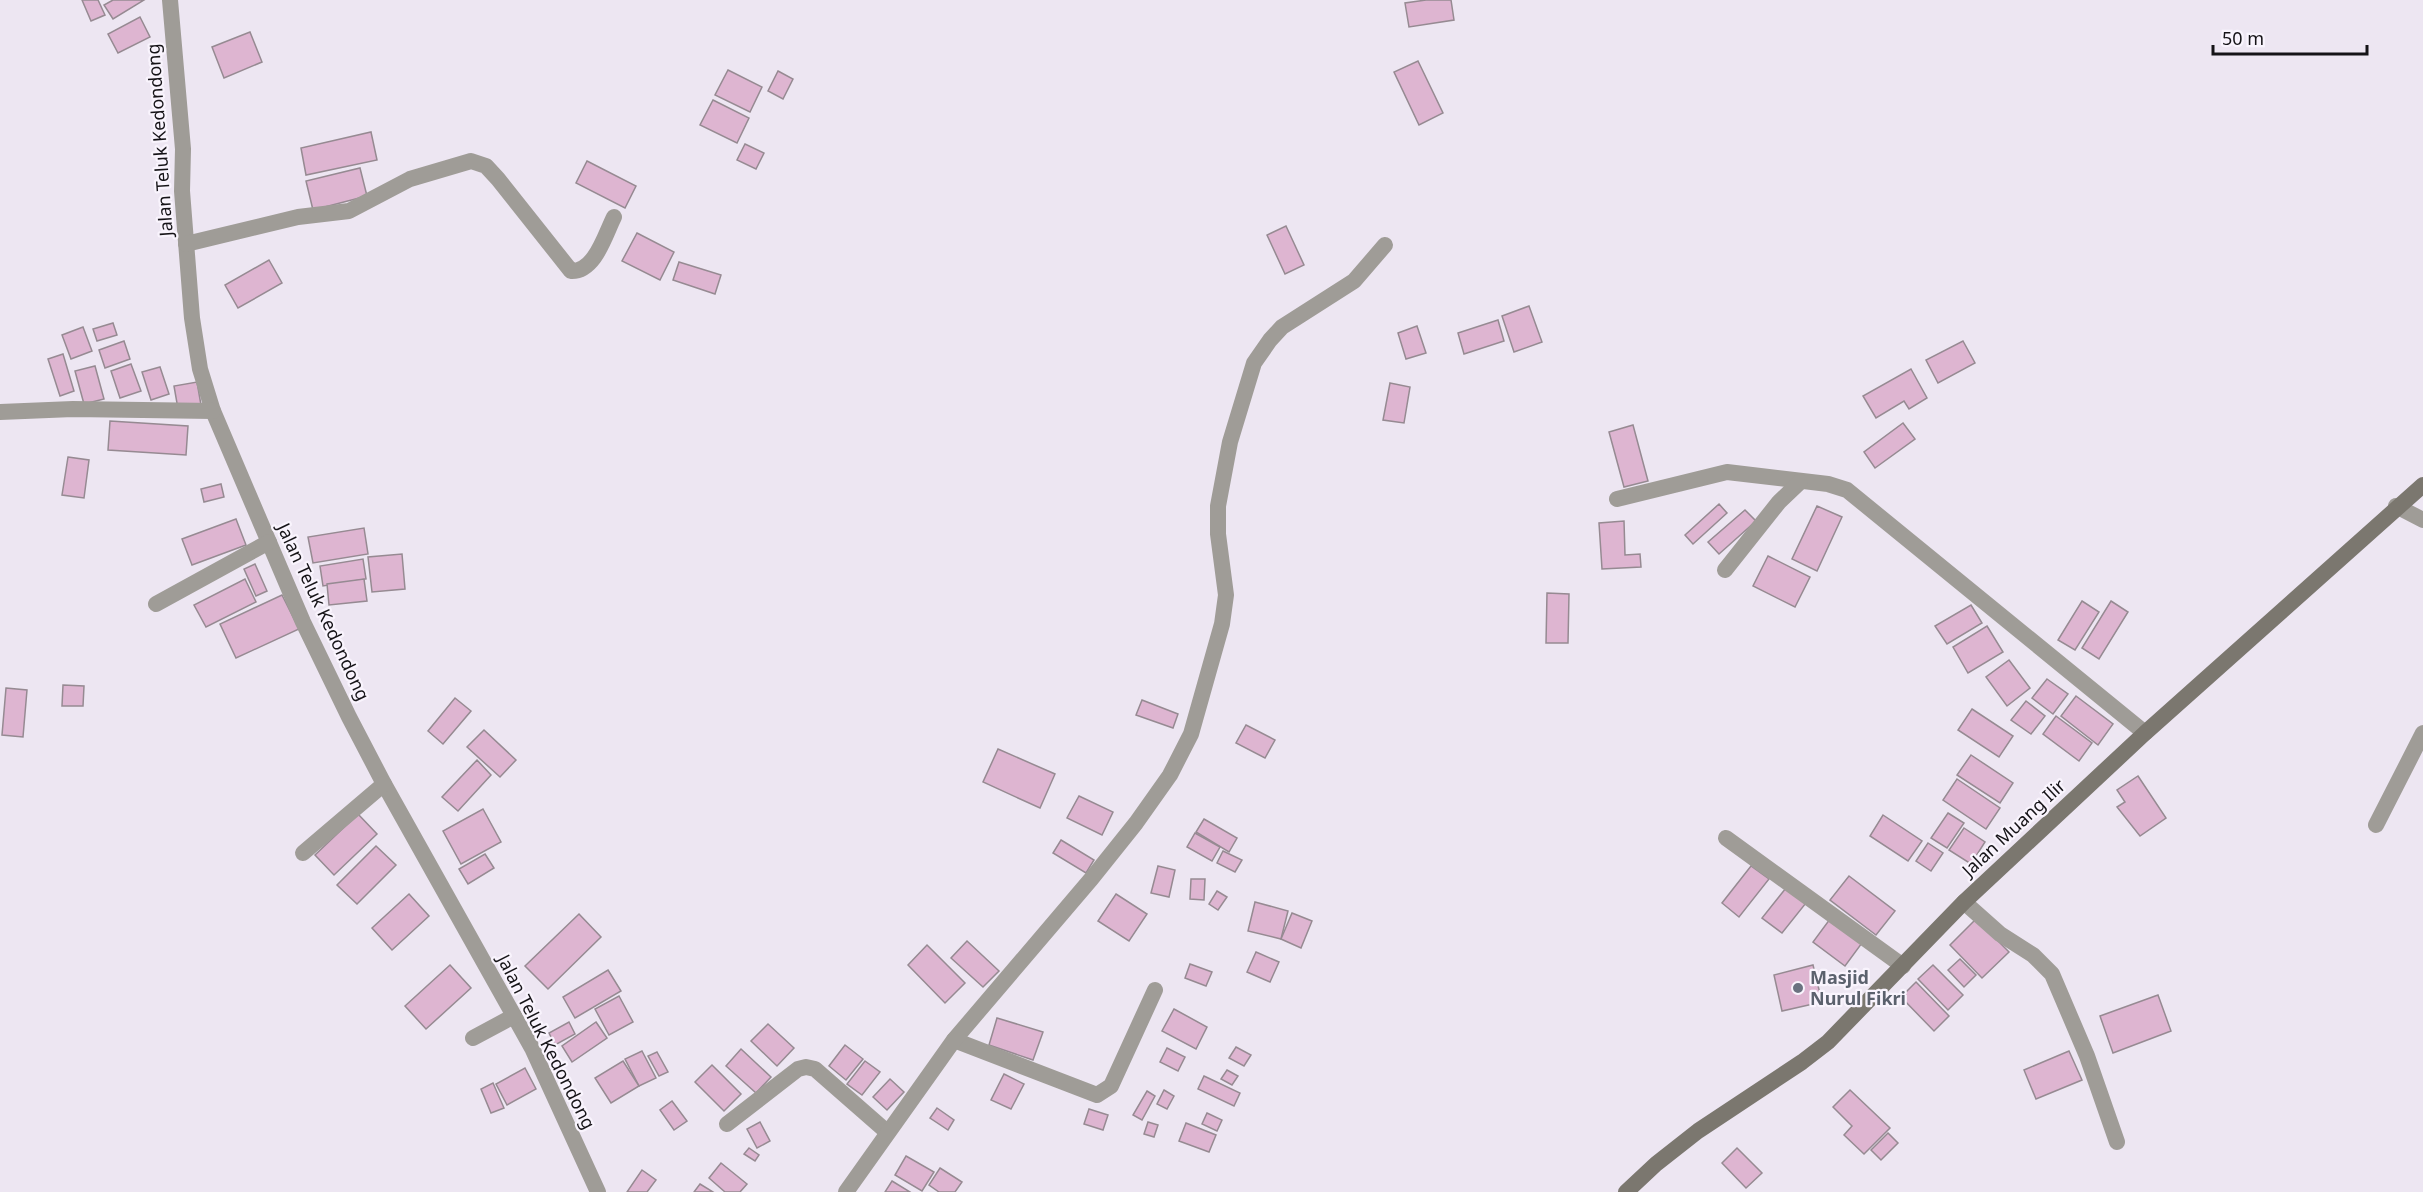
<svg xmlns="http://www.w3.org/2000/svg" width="2423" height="1192" viewBox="0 0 2423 1192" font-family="'Noto Sans',sans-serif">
	<rect width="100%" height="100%" fill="#ede6f2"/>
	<g fill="#deb5d1" stroke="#968a92" stroke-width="1.5">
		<path d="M82,0H98L105,15L91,21Z"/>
		<path d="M113,0H144L113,19L104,5Z"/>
		<path d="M1426,0H1451L1454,20L1409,27L1405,3Z"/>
		<path d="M140,17L150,37L118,53L108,34Z"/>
		<path d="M250,32L262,62L224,78L212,47Z"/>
		<path d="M1418,61L1443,113L1419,125L1394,72Z"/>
		<path d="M728,70L762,87L750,112L715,95Z"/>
		<path d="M778,71L793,79L783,99L768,91Z"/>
		<path d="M713,100L749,118L737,143L700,125Z"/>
		<path d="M371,132L377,160L306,175L301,148Z"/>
		<path d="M745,144L764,153L756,169L737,160Z"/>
		<path d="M587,161L636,186L625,208L576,183Z"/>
		<path d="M360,168L367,196L313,210L306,181Z"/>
		<path d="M1286,226L1304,265L1285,274L1267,235Z"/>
		<path d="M637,233L674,252L660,280L622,261Z"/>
		<path d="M269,260L282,283L238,308L225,285Z"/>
		<path d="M679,262L721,275L715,294L673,280Z"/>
		<path d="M1529,306L1542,342L1514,352L1502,316Z"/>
		<path d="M1498,320L1504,341L1464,354L1458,333Z"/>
		<path d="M113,323L117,335L97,341L93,329Z"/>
		<path d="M1417,326L1426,353L1406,359L1398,333Z"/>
		<path d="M83,327L92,351L71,359L62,335Z"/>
		<path d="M124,341L130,359L105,368L99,350Z"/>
		<path d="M1963,341L1975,363L1938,383L1926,360Z"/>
		<path d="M63,354L74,391L60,396L48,359Z"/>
		<path d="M131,364L141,391L120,398L111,371Z"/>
		<path d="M95,366L104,399L84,404L75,371Z"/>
		<path d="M160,367L169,394L151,400L142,372Z"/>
		<path d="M1911,369L1927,398L1909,409L1904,401L1876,418L1863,396Z"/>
		<path d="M197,382L201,405L178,409L174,386Z"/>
		<path d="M1390,383L1410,387L1404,423L1383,420Z"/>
		<path d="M110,421L188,426L186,455L108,450Z"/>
		<path d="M1903,423L1915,439L1875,468L1864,452Z"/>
		<path d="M1633,425L1648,481L1624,487L1609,432Z"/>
		<path d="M68,457L89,460L84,498L62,495Z"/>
		<path d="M221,484L224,497L204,502L201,489Z"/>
		<path d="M1719,504L1727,513L1693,544L1685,535Z"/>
		<path d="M1817,506L1842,517L1817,571L1792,559Z"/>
		<path d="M1745,510L1756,521L1719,554L1708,542Z"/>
		<path d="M236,519L246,545L192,565L182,539Z"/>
		<path d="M1624,521L1625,555L1640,554L1641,567L1602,569L1599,523Z"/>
		<path d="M364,528L368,554L313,563L308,537Z"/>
		<path d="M402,554L405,589L372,592L368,557Z"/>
		<path d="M1768,556L1810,577L1795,607L1753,586Z"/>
		<path d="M363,559L366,579L323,586L320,566Z"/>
		<path d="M255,564L267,591L256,596L244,569Z"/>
		<path d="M245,579L256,602L206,627L194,605Z"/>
		<path d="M364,579L367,601L329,605L327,584Z"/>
		<path d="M1547,593L1569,594L1568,643H1546Z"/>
		<path d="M282,595L299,629L236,658L220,624Z"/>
		<path d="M2082,601L2099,612L2075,650L2058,640Z"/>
		<path d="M2111,601L2128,612L2099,659L2082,648Z"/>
		<path d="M1971,605L1982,623L1947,644L1935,626Z"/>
		<path d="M1987,626L2003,652L1968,673L1953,647Z"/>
		<path d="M2009,660L2030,688L2007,706L1986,677Z"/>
		<path d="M2047,679L2068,694L2053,714L2032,698Z"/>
		<path d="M63,685L84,686L83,706H62Z"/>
		<path d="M6,688L27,690L23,737L2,735Z"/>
		<path d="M2076,696L2113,724L2098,745L2061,716Z"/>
		<path d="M455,698L471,711L443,744L428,731Z"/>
		<path d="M1142,700L1178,714L1173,728L1136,715Z"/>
		<path d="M2026,701L2045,716L2031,734L2011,720Z"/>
		<path d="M1972,709L2013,736L1999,757L1958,730Z"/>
		<path d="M2056,716L2092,743L2079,761L2043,734Z"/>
		<path d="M1246,725L1275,740L1265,758L1236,743Z"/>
		<path d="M484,730L516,760L500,777L467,747Z"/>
		<path d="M998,749L1055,774L1040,808L983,782Z"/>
		<path d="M1971,755L2013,783L2000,803L1957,775Z"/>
		<path d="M477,760L491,775L458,811L442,797Z"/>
		<path d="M2138,776L2166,818L2140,836L2117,807L2125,802L2117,790Z"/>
		<path d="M1957,779L2000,808L1986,829L1943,800Z"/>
		<path d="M1079,796L1113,812L1102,835L1067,818Z"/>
		<path d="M483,809L501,842L461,864L443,831Z"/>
		<path d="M1948,813L1964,823L1947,848L1931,838Z"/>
		<path d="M358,814L377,834L334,875L315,855Z"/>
		<path d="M1883,815L1922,841L1908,861L1870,836Z"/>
		<path d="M1204,819L1237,838L1229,852L1196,832Z"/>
		<path d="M1964,828L1985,842L1971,864L1949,850Z"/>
		<path d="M1195,833L1220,847L1212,861L1187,847Z"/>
		<path d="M1061,840L1094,860L1086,873L1053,853Z"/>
		<path d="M1928,843L1943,853L1931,871L1916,861Z"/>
		<path d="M376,846L396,865L357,904L337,885Z"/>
		<path d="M1223,851L1242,860L1235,872L1217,863Z"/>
		<path d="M485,854L494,868L468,884L459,869Z"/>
		<path d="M1158,866L1175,870L1169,897L1151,893Z"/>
		<path d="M1751,866L1769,879L1739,917L1722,903Z"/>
		<path d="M1849,876L1895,911L1876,935L1830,900Z"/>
		<path d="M1191,879H1205L1204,900L1190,899Z"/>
		<path d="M1786,888L1806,903L1782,933L1762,918Z"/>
		<path d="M1217,891L1227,897L1218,910L1209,904Z"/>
		<path d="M409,894L429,916L392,950L372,928Z"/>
		<path d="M1116,894L1147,914L1129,941L1098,921Z"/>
		<path d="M1255,902L1288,911L1281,939L1248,931Z"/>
		<path d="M1292,913L1312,921L1301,948L1281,939Z"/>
		<path d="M579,914L601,937L548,989L525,966Z"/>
		<path d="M1830,919L1862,943L1845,966L1813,942Z"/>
		<path d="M1976,919L2009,952L1982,978L1950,945Z"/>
		<path d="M967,941L999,971L983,987L951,958Z"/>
		<path d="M927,945L965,983L945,1003L908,965Z"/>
		<path d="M1256,952L1279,962L1270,982L1247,972Z"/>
		<path d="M1960,959L1976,975L1964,987L1948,970Z"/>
		<path d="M1190,964L1212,972L1206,986L1185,978Z"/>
		<path d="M450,965L471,988L426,1029L405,1006Z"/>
		<path d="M1813,965L1822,1002L1782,1011L1774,975Z"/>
		<path d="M1933,965L1963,995L1948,1010L1918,979Z"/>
		<path d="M608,970L621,991L575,1018L563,997Z"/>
		<path d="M1916,982L1949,1016L1934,1031L1901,997Z"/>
		<path d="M2158,995L2171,1031L2113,1053L2100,1016Z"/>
		<path d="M619,996L633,1022L609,1035L595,1009Z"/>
		<path d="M1174,1009L1207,1027L1196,1049L1162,1031Z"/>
		<path d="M997,1018L1043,1032L1033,1060L989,1045Z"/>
		<path d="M569,1022L575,1034L555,1045L549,1033Z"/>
		<path d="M596,1022L607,1038L572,1062L562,1046Z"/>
		<path d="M768,1024L794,1048L777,1066L751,1041Z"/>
		<path d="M845,1045L863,1059L846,1080L829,1066Z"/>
		<path d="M1236,1047L1251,1055L1244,1066L1229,1058Z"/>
		<path d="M1167,1048L1185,1057L1178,1071L1160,1062Z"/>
		<path d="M741,1049L771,1077L756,1093L726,1066Z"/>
		<path d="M642,1051L656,1078L639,1086L625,1059Z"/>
		<path d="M2069,1051L2082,1080L2036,1099L2024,1070Z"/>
		<path d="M657,1052L668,1072L659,1076L648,1056Z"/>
		<path d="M623,1061L639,1086L611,1103L595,1078Z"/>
		<path d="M865,1061L880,1072L862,1095L847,1084Z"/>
		<path d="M712,1065L741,1094L724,1111L695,1082Z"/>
		<path d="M525,1068L536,1089L507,1105L496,1084Z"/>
		<path d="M1227,1070L1238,1076L1232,1085L1221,1079Z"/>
		<path d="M1004,1074L1024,1084L1011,1109L991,1100Z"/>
		<path d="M1204,1076L1240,1093L1234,1106L1198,1089Z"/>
		<path d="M890,1079L904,1092L887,1110L873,1097Z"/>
		<path d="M493,1083L504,1108L491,1113L481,1089Z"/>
		<path d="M1164,1090L1174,1096L1167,1109L1157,1104Z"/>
		<path d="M1850,1090L1890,1128L1864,1154L1844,1135L1852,1126L1833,1107Z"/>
		<path d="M1147,1091L1155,1096L1142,1120L1133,1115Z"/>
		<path d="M672,1101L687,1121L674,1130L660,1110Z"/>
		<path d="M937,1108L954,1120L948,1130L930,1118Z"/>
		<path d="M1089,1109L1108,1115L1103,1130L1084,1124Z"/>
		<path d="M1207,1113L1222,1120L1217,1131L1202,1124Z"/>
		<path d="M760,1122L770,1141L757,1148L747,1129Z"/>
		<path d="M1148,1122L1158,1125L1154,1137L1144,1134Z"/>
		<path d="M1186,1123L1216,1135L1209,1152L1179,1141Z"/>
		<path d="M1888,1133L1898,1143L1881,1160L1871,1150Z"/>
		<path d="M749,1148L759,1155L755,1161L744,1154Z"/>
		<path d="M1737,1148L1762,1173L1746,1188L1722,1163Z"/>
		<path d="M906,1156L934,1172L922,1191L895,1175Z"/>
		<path d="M721,1163L747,1184L740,1192H725L709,1178Z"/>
		<path d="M940,1168L962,1182L955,1192H939L929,1185Z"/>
		<path d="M642,1170L656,1180L647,1192H627Z"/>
		<path d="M892,1181L910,1192H885Z"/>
		<path d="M700,1184L713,1192H694Z"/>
	</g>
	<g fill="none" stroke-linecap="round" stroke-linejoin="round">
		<g stroke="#9f9c97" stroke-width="16">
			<path d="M170,0L183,149L182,191L192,318L200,369L213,411L303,622L349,717L384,784L532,1048L598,1192"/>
			<path d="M186,244L298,217L349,211L410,179L471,161L486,166L498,179L571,271C595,272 605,235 614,217"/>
			<path d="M0,412L73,409L213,411"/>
			<path d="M1617,499L1727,472L1828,484L1847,490L2145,733"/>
			<path d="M2396,506L2423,520"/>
			<path d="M1725,570L1779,502L1800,482"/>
			<path d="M156,604L269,542"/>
			<path d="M2376,825L2423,733"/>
			<path d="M1726,838L1903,966"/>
			<path d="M303,853L384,784"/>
			<path d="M1964,902L2000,934L2033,955L2052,974L2087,1056L2117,1142"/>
			<path d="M473,1038L514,1016"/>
			<path d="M954,1040L1097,1095L1111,1086L1155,990"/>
			<path d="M727,1124L798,1069L806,1067L815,1069L887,1132"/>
			<path d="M846,1192L954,1040L1092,878L1136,823L1170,775L1191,734L1222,624L1226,595L1218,534V506L1230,442L1254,363L1270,340L1282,327L1354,281L1385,245"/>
		</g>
		<path stroke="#7b776f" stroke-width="16" d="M1626,1192L1656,1164L1698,1131L1802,1062L1828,1042L1964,902L2145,733L2423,485"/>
	</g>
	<circle fill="#6b7280" stroke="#f9f4fd" stroke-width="2" cx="1798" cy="988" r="6"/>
	<g text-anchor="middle" stroke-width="4.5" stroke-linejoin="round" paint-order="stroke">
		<g font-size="18" fill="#151317" stroke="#f9f4fd">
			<text transform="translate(160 140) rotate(-94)" y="6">Jalan Teluk Kedondong</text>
			<text transform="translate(323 612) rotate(65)" y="6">Jalan Teluk Kedondong</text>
			<text transform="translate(2014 828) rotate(-43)" y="6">Jalan Muang Ilir</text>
			<text transform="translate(546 1042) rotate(63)" y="6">Jalan Teluk Kedondong</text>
		</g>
		<g font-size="18" font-weight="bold" fill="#5b616d" stroke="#f9f4fd" text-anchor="start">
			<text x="1810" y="984">Masjid<tspan x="1810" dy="21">Nurul Fikri</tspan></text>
		</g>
	</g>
	<path d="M2213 45v9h154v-9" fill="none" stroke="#151317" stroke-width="3"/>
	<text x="2222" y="45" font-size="18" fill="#151317" stroke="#f9f4fd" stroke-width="4.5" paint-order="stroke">50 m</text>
</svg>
